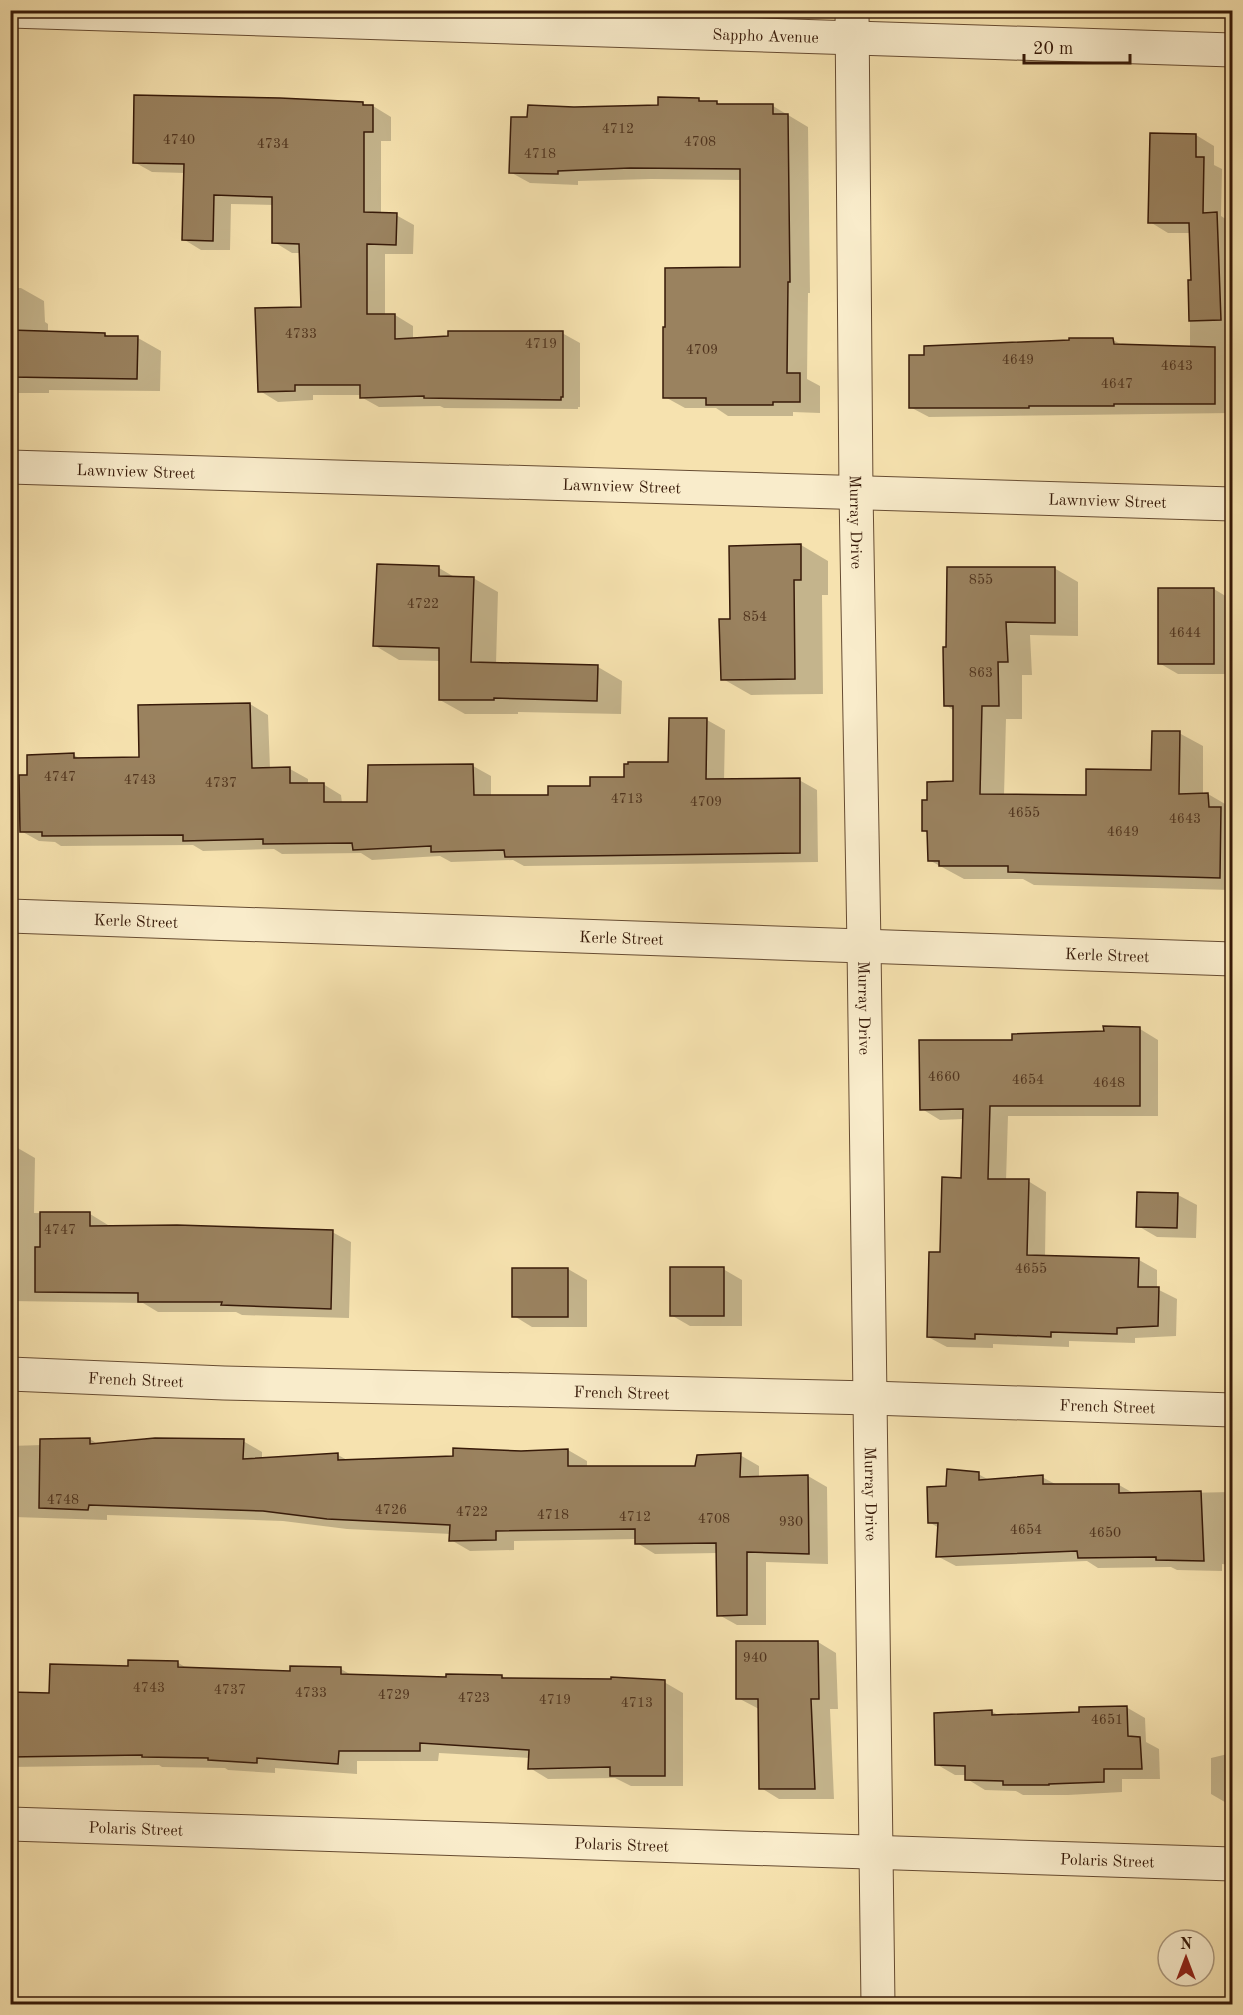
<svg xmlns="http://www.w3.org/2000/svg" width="1243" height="2015" viewBox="0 0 1243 2015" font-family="'Old Standard TT',serif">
	<rect width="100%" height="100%" fill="#f6e2af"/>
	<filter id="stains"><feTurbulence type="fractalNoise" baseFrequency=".00333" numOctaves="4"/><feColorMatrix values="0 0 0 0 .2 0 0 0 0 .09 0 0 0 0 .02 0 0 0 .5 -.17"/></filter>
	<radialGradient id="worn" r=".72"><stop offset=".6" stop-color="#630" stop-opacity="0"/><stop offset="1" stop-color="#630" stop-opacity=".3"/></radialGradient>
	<g fill="#0003">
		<path d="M699,100L703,102L717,103L722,106H773L808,127L810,293H808L807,379L820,386V413L793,412V416H728L716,408H685L665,397L742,268L741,180L651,179L578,181V185L530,183L510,172L528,119L574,108L659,107Z"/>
		<path d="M363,104L373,106L391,117V141H381V214L396,215L414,225L413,254H385V315H395L413,326V340L562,333L580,343V407H578V409L444,408L440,406L379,407L361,397V395H313V400L278,402L260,391L302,308L300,253H292L274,242V205L231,204L230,250H201L183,239L185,173L152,172L134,162Z"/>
		<path d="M1196,135L1214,146V165L1222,169L1221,216L1232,223V413L929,417L910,407L1113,340L1124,346L1190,347V281H1193L1191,233H1168L1150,222Z"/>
		<path d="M10,288H21L44,301L45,322L48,324V333L104,334L111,338H138L161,351L160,391L49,390V393H10Z"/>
		<path d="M801,545L828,561V595H822L823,694L751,695L723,679L732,621Z"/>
		<path d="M10,562L14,564V569L17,571V643H10Z"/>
		<path d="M439,568L456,578H473L498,592L496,664L598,667L622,681L621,714L518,712V714H465L440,700V661L399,660L374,645Z"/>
		<path d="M1054,568L1078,582V636L1030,635L1032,675H1022V719H1006L1004,796L1087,797L1152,772L1179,733L1203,746V795L1208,794L1232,808V890L1034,885L1023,879H964L929,860V834L923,830L928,802L954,783V711L946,705L945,648Z"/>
		<path d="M1214,589L1232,600V674H1178L1159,663Z"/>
		<path d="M250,704L268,715L270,769H290L308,779V784H323L341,795L342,803H369L473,766L491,776V796H549L592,788L669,763L707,720L725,730L724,781L799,780L817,790L818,862L524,866L513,860L451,862L440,856L372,860L361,853L282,854L274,849L203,851L193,845L61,846L55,842L39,841L21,831L28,777L74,755L80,759L140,758Z"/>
		<path d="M1105,1027L1140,1029L1158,1040V1116H1008L1006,1181H1028L1046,1192L1045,1257L1139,1260L1157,1270V1289L1177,1299L1176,1336L1135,1338V1343L1069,1341V1347L993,1344V1348L947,1347L928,1337L941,1254L962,1179L964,1119L940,1120L922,1109L1014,1042L1105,1033Z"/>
		<path d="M10,1147H16L35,1158L34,1213L90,1214L108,1225V1228L332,1232L351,1242L349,1318L242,1315L236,1312H158L143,1303L10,1301Z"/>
		<path d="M1178,1195L1197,1205L1196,1238L1157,1237L1138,1226Z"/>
		<path d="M514,1269H568L587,1280V1327H532L514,1316Z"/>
		<path d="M723,1269L742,1280V1326H690L671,1315Z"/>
		<path d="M90,1439L99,1445L243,1441L262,1452V1459L338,1455L349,1461L568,1450L587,1461V1467H696L740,1455L759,1466V1478L808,1476L827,1487L828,1564L766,1562V1625H737L719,1615L718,1553L655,1554L637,1543V1539L514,1541V1550L470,1551L451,1540V1534L347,1529L283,1521L107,1515V1520L14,1517V1519H10V1446L42,1445Z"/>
		<path d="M978,1474L991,1481L1042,1477L1057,1485H1119L1135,1494L1232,1492V1565L1222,1564V1571L1177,1570L1171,1567L1098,1568L1087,1561L956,1566L937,1556L939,1528L929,1522L948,1487Z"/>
		<path d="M818,1642L836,1653L838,1709H830L834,1799H779L761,1788L759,1709L738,1698Z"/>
		<path d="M177,1662L188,1669L291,1673V1667L341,1669L353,1676L448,1679L502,1676L507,1680L664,1682L683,1693V1786H631L615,1778L548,1779L530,1768V1758L439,1753L438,1761H357V1774L275,1768V1773L228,1770L225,1768L162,1767L159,1765L10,1767V1693L50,1694L129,1667Z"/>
		<path d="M1126,1707L1145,1718L1146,1742L1159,1749L1160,1779H1122V1792L1068,1795H1023L1016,1791L985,1790L967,1779V1775H955L936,1764L991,1711L1000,1716L1081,1714Z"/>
		<path d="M1232,1753V1805H1230L1211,1794V1758Z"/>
	</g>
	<g fill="#9a825f" stroke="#371a09" stroke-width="1.5">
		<path d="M134,95L280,98L363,102V105H373V132H364V212L397,213L396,245L367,244V314H395V339L448,336V331H563V397H561V400L424,398V396L360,398V385H295V391L258,392L255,308L301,307L299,244L272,243V197L214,195L213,241L182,240L184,164L133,163Z"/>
		<path d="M658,97L699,98V101H717V104H773V114H788L790,282H788L787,373H800V402H773V405H706V398H663V327H665V268L740,267V169L630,168L558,171V174L509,173L511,117H527L528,105L574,107L658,105Z"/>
		<path d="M1150,133L1196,134V157H1204L1203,213L1217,212L1221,320L1189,321L1188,280H1191L1189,223H1148Z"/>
		<path d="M10,330L105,333V336H138L137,379L10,377Z"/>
		<path d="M1069,338H1113L1114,344L1215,347V404H1114V406H1029V408H909V355H924V346L1069,340Z"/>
		<path d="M801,544V580H794L795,679L721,680L719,619H730L729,546Z"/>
		<path d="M377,564L439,566V576L474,577L471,662L598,665L597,701L494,698V700H439V648L373,646Z"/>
		<path d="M947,567H1055V623L1006,622L1008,662H998L999,706H982L980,794L1086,795V769L1151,770L1152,731H1180L1179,794L1208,793L1209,807H1221L1220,878L1008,872V866H939V861H928L927,831H922V800H927V782L953,781V706H944L943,647H946Z"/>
		<rect x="1158" y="588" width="56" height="76"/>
		<path d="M250,703L252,768L290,767V783H324V802H367L368,765L473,764L474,795H548V786H590V777H624V764H628V762H668L669,718H707L706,779L800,778V853L505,857L504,850L431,852V846L353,850L352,843L263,844V839L183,841V835L42,836V832H20L19,775H27V755L74,753V758L139,757L138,705Z"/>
		<path d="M1103,1026L1140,1027V1106H990L988,1179H1029L1027,1255L1139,1258L1138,1287H1159L1158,1326L1117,1328V1334L1051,1332V1337L975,1334V1339L927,1337L929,1252H940L942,1177L961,1178L963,1109L920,1110L919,1040H1012V1034L1104,1031Z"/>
		<path d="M1137,1192L1178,1193L1177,1228L1136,1227Z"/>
		<path d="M40,1212H90V1226L177,1225L333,1230L331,1309L221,1305L222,1302H138V1293L35,1292V1247H40Z"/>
		<rect x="670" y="1267" width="54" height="49"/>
		<rect x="512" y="1268" width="56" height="49"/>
		<path d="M90,1438V1444L155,1438L244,1439L243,1459L338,1453V1460L453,1456V1448L521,1451L568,1449V1466H695L697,1455L741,1453L740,1477L808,1475L809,1554L747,1552V1615L717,1616L716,1543L635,1544V1529L496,1531V1540L449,1541L450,1525L327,1519L263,1511L89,1505L88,1510L39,1508L40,1439Z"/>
		<path d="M947,1469L979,1472V1480L1043,1475V1484H1119V1493L1201,1491L1204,1561L1156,1560V1557L1078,1558L1077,1551L936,1557L938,1523H928L927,1487L946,1486Z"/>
		<path d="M736,1641H818L819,1699H811L815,1789H759L758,1699H736Z"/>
		<path d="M128,1660L178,1661V1667L290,1671V1666L341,1667V1674L446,1677V1674L502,1675V1678L611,1679V1677L665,1680V1776H610V1767L528,1769L529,1750L420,1743V1751H339L338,1764L257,1758V1763L208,1760V1758L142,1757V1755L10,1757V1692L49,1693L50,1664L128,1666Z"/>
		<path d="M1127,1706L1128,1736L1140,1737L1142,1769H1104V1782L1049,1784V1785H1003V1781L965,1780V1766L935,1765L934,1713L992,1710V1715L1079,1712V1707Z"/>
	</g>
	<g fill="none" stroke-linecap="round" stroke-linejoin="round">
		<defs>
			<g id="minor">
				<path id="s1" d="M852,10L856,492L864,946L878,2004"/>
				<path id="s2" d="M10,11L1232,50"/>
				<path id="s3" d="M10,467L1232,504"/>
				<path id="s4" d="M10,916L1232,959"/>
				<path id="s5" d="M10,1374L224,1383L871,1398L1232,1410"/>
				<path id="s6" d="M10,1824L1232,1864"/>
			</g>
		</defs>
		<use href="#minor" stroke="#674c32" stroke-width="35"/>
		<use href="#minor" stroke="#f9eccb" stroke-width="33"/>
	</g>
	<g text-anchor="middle" stroke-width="6" stroke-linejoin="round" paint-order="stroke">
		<g font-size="14" fill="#50341e">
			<text x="618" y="133">4712</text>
			<text x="179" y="144">4740</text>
			<text x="700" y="146">4708</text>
			<text x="273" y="148">4734</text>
			<text x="540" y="158">4718</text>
			<text x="301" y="338">4733</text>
			<text x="541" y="348">4719</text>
			<text x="702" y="354">4709</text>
			<text x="1018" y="364">4649</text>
			<text x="1177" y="370">4643</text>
			<text x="1117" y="388">4647</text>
			<text x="981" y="584">855</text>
			<text x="423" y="608">4722</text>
			<text x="755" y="621">854</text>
			<text x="1185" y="637">4644</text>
			<text x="981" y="677">863</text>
			<text x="60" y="781">4747</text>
			<text x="140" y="784">4743</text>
			<text x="221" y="787">4737</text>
			<text x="627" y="803">4713</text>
			<text x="706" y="806">4709</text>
			<text x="1024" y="817">4655</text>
			<text x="1185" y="823">4643</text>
			<text x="1123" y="836">4649</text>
			<text x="944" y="1081">4660</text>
			<text x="1028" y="1084">4654</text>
			<text x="1109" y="1087">4648</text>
			<text x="60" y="1234">4747</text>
			<text x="1031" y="1273">4655</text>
			<text x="63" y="1504">4748</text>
			<text x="391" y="1514">4726</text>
			<text x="472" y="1516">4722</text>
			<text x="553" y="1519">4718</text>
			<text x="635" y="1521">4712</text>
			<text x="714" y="1523">4708</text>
			<text x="791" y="1526">930</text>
			<text x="1026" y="1534">4654</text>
			<text x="1105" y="1537">4650</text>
			<text x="755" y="1662">940</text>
			<text x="149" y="1692">4743</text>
			<text x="230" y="1694">4737</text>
			<text x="311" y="1697">4733</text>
			<text x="394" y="1699">4729</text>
			<text x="474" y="1702">4723</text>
			<text x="555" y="1704">4719</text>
			<text x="637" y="1707">4713</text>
			<text x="1107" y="1724">4651</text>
		</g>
		<g font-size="16" fill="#371a09" stroke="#f9eccb">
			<text dy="6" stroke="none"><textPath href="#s2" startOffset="756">Sappho Avenue</textPath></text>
			<text dy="6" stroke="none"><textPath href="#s3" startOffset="126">Lawnview Street</textPath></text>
			<text dy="6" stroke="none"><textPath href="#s3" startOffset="612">Lawnview Street</textPath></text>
			<text dy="6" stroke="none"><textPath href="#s3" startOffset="1098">Lawnview Street</textPath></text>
			<text dy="6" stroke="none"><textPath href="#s1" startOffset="512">Murray Drive</textPath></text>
			<text dy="6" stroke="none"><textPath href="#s4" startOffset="126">Kerle Street</textPath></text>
			<text dy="6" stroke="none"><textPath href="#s4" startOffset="612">Kerle Street</textPath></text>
			<text dy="6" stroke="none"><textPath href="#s4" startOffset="1098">Kerle Street</textPath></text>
			<text dy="6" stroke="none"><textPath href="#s1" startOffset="998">Murray Drive</textPath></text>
			<text dy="6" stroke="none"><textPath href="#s5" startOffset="126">French Street</textPath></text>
			<text dy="6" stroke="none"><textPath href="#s5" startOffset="612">French Street</textPath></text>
			<text dy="6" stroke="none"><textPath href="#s5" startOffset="1098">French Street</textPath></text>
			<text dy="6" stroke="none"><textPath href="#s1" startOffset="1484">Murray Drive</textPath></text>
			<text dy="6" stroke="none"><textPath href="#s6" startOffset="126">Polaris Street</textPath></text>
			<text dy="6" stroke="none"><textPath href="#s6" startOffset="612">Polaris Street</textPath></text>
			<text dy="6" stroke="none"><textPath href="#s6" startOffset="1098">Polaris Street</textPath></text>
		</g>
	</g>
	<rect width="1243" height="2015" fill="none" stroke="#f6e2af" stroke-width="36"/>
	<rect x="12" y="12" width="1219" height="1991" fill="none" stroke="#371a09" stroke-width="3"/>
	<rect x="18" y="18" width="1207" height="1979" fill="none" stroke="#371a09" stroke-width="1.5"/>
	<g transform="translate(1186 1958)"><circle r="28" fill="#f9eccb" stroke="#ab987d" stroke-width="1.5"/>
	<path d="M0-4.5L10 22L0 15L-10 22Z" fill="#8f2418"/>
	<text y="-9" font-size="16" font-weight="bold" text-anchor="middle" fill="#371a09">N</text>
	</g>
	<path d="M1024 54v9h106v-9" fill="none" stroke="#371a09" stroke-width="3"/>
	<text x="1033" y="54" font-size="18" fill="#371a09" stroke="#f9eccb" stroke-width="4.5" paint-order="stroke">20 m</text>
	<rect width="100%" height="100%" filter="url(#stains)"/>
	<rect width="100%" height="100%" fill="url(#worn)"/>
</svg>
